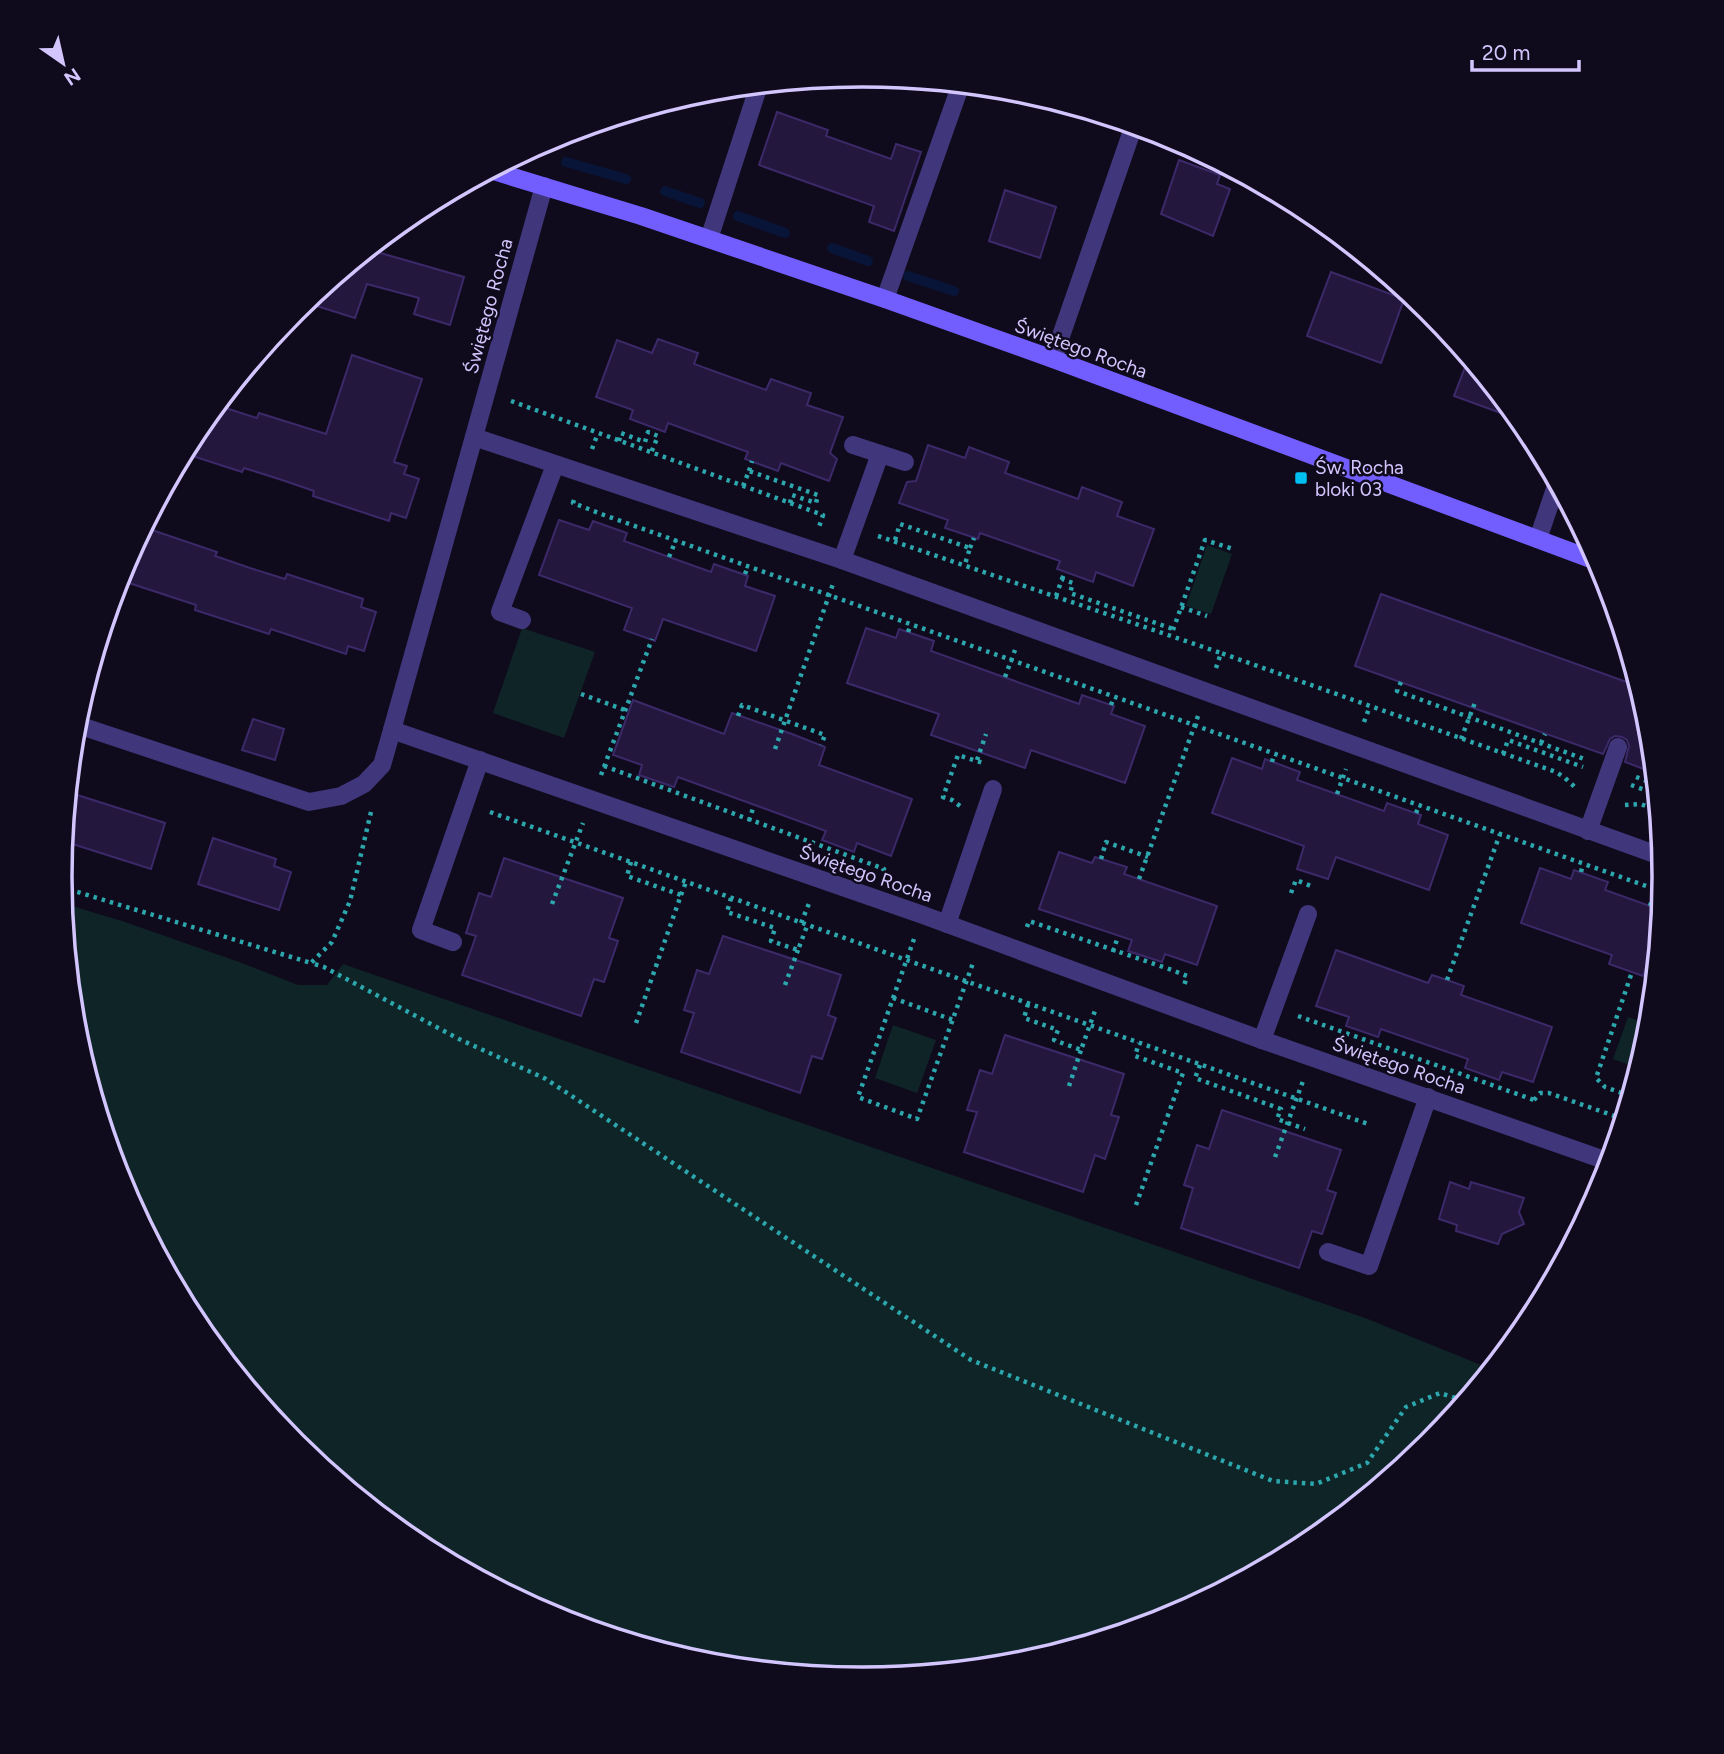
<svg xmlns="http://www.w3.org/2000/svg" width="1724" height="1754" viewBox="0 0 1724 1754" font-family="Figtree,sans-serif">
	<rect width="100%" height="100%" fill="#100b1c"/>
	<g fill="#0e2426">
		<path d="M1207,545L1232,554L1211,614L1186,606Z"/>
		<path d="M522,628L595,652L564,738L493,713Z"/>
		<path d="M62,903L122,921L242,963L298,985H327L343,964L1365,1318L1491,1369L1429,1445L1308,1544L1169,1619L1018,1664L862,1679L705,1664L555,1618L416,1544L294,1444L195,1323L120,1184L75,1033Z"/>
		<path d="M1628,1017L1650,1025L1649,1034L1639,1068L1613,1059Z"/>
		<path d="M893,1025L936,1040L917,1093L875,1078Z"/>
	</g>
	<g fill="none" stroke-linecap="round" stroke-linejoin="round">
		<g stroke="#081538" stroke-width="10">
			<path d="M530,149L535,150"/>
			<path d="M566,162L626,179"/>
			<path d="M665,191L700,203"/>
			<path d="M738,216L785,233"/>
			<path d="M832,248L868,261"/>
			<path d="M908,276L954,291"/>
		</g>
	</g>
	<g fill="#23173d" stroke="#3c2969" stroke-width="2">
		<path d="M777,112L828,130L826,136L891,159L896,144L921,152L894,231L869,222L874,206L759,165Z"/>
		<path d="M1179,160L1220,175L1217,184L1230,189L1213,236L1161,214Z"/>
		<path d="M1005,190L1056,207L1040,258L989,241Z"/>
		<path d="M381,238L377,252L464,277L450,325L414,314L419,298L367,284L355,318L304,302Z"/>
		<path d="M1331,272L1404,299L1381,363L1307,336Z"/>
		<path d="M658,339L698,353L694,364L766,390L771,379L811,393L807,405L843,417L830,453L837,459L829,481L781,463L778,471L745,459L748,452L668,423L665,432L630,419L633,410L596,397L617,340L652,353Z"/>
		<path d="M352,355L422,379L394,462L407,466L404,474L419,479L406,518L391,513L389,521L313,496L314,491L279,479L244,468L242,472L183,453L195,431L216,405L257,418L259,413L326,434Z"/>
		<path d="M1469,357L1480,371L1520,420L1454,396Z"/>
		<path d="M928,445L965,458L969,447L1009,462L1005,473L1078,499L1082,487L1122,502L1117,516L1154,529L1133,586L1096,572L1093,582L1057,569L1060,561L980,533L978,539L945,528L948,520L899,503L907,482L916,481Z"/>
		<path d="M559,520L589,530L593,521L627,533L624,541L711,572L714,564L748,576L745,586L775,596L756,651L663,619L655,641L624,630L632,608L539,575Z"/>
		<path d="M143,527L217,552L215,556L250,568L285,579L287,574L363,599L361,607L376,612L364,651L348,646L346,654L271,629L269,634L195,610L196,605L123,581L125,574L120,572L121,570Z"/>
		<path d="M1381,594L1638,686L1649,721L1654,773L1625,762L1629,746L1627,740L1622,737L1615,736L1610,739L1603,754L1355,666Z"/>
		<path d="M866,628L896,638L899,629L934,641L931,651L1079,704L1082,695L1114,706L1111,714L1145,726L1125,783L1031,750L1025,768L931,735L939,714L847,683Z"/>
		<path d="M633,700L724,734L732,713L792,734L825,747L819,765L912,799L891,856L857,843L854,852L822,840L826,831L678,777L674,787L639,775L642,765L613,755Z"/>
		<path d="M253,719L284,729L275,760L242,750Z"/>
		<path d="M1232,758L1262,769L1265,759L1300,772L1297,780L1384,811L1387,803L1421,815L1418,824L1448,835L1429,890L1336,857L1328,879L1297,869L1304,846L1212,813Z"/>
		<path d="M68,792L165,823L151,869L63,841Z"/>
		<path d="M213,838L276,859L274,866L291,872L279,910L198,884Z"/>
		<path d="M1059,852L1092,863L1095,857L1127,867L1124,874L1217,906L1197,965L1165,954L1162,962L1128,951L1132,940L1039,909Z"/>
		<path d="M504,858L623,898L609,938L618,941L604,982L594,979L581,1016L462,975L476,936L466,933L479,893L491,897Z"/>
		<path d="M1540,868L1571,879L1574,870L1608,882L1605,890L1661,910L1655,971L1646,968L1643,976L1609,964L1612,955L1521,923Z"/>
		<path d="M723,936L841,975L828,1015L836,1018L822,1059L812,1056L800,1093L681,1052L694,1013L684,1010L697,970L709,974Z"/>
		<path d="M1336,950L1428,983L1432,975L1447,980L1464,986L1461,995L1552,1027L1533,1082L1502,1072L1499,1080L1465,1068L1468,1059L1381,1029L1378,1037L1346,1026L1349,1017L1316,1006Z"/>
		<path d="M1005,1035L1124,1074L1111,1115L1119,1117L1105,1159L1095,1155L1083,1192L964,1152L977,1112L967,1110L980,1070L992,1074Z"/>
		<path d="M1222,1110L1341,1150L1327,1190L1336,1193L1322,1234L1312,1231L1299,1268L1181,1228L1193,1188L1184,1185L1197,1145L1209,1149Z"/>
		<path d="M1450,1182L1469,1189L1471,1182L1524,1198L1519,1212L1524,1224L1502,1234L1498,1244L1456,1231L1457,1225L1439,1219Z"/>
	</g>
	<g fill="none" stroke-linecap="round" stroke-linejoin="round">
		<g stroke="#2ca7ad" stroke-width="4.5" stroke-dasharray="3.5 5" stroke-linecap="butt">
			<path d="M511,401L823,515L819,527"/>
			<path d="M619,441L621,433L645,442L648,432L658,436L651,453"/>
			<path d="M592,449L598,433"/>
			<path d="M749,471L752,461"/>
			<path d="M743,486L749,471L818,495L816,503L792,495L790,503"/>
			<path d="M574,500L573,503L604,515L1663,892"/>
			<path d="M878,536L1221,653"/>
			<path d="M895,540L900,524L970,548L965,564"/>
			<path d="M970,548L974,538"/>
			<path d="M669,557L676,540"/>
			<path d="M745,574L748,566"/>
			<path d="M1062,579L1065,572"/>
			<path d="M1056,596L1062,579L1073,583L1070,593L1173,629"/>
			<path d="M1181,607L1207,616"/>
			<path d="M1173,630L1205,540L1233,549"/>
			<path d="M908,632L911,624"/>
			<path d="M1216,668L1221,653L1556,772L1565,778L1576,788"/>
			<path d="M1005,677L1015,650"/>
			<path d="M1401,682L1397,691L1587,760"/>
			<path d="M581,694L625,710"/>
			<path d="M1111,705L1114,697"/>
			<path d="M738,716L742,705L825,735L821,745"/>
			<path d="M1364,722L1370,706"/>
			<path d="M1461,739L1476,700"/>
			<path d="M1541,743L1545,734"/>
			<path d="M775,749L833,584"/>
			<path d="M1503,754L1508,740L1583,767"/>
			<path d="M977,760L986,734"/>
			<path d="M1272,762L1274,754"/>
			<path d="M604,766L868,863L884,869L882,873"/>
			<path d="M601,775L652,639"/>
			<path d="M1636,777L1655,784"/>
			<path d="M1631,785L1656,794"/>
			<path d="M1337,794L1346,769"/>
			<path d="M1625,805L1640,804L1658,810"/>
			<path d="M960,806L952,800L943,797L958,755L986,764"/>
			<path d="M371,812L350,901L332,942L311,963L324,967L459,1039L546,1079L971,1360L1273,1481L1316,1484L1367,1463L1406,1407L1440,1393L1465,1401"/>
			<path d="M490,812L1368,1124"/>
			<path d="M1416,813L1419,806"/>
			<path d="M749,821L754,805"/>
			<path d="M1101,859L1106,842L1148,857"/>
			<path d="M631,862L627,876L681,895L635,1026"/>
			<path d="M1581,872L1583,864"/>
			<path d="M1139,879L1198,716"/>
			<path d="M61,887L311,963"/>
			<path d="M1291,893L1296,880L1311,886"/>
			<path d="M681,895L686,882"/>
			<path d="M731,898L727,912L775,928L771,941L798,950L807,926"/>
			<path d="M552,904L583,823"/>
			<path d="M1650,906L1655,890"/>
			<path d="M801,923L810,901"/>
			<path d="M1027,927L1029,921L1172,970L1187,976L1184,986"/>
			<path d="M914,939L858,1097L917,1119L973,963"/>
			<path d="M1113,952L1118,936"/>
			<path d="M1447,980L1500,834"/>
			<path d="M785,985L798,950"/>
			<path d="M893,998L953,1020"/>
			<path d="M1028,1004L1024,1018L1058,1030L1054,1040L1081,1050L1096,1008"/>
			<path d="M1298,1016L1534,1100"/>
			<path d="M1200,1065L1195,1078L1281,1109L1277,1119L1305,1129"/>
			<path d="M1069,1086L1081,1050"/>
			<path d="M1630,1096L1605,1087L1596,1078L1632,972"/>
			<path d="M1534,1100L1540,1093H1549L1623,1119"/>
			<path d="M1275,1157L1303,1081"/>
			<path d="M1136,1205L1183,1073L1135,1056L1139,1043"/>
		</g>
		<g stroke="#40367b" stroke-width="18">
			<path d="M709,239L759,85"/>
			<path d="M885,299L961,84"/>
			<path d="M1053,359L1134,125"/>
			<path d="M853,445L905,462"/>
			<path d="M842,560L880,454"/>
			<path d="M522,620L500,612L555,465"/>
			<path d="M75,724L309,802L341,796L364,784L382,765L392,730"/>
			<path d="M1588,831L1618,747"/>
			<path d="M947,924L993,789"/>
			<path d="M453,942L421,930L480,760"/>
			<path d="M1262,1040L1308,914"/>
			<path d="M1328,1252L1369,1266L1428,1097"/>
		</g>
		<g stroke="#40367b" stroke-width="18">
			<path d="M544,186L392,730L923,915L1262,1040L1610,1162"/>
			<path d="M474,437L842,560L1663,857"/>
			<path d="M1538,539L1557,483"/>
		</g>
		<path stroke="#725eff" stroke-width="18" d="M490,170L641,216L885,299L1053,359L1599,562"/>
	</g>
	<rect fill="#00c0f1" stroke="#100b1c" stroke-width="2.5" x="1294" y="471" width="14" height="14" rx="3.5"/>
	<g text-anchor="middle" stroke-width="5" stroke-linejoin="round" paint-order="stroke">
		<g font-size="19" fill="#d3c6ff" stroke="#100b1c">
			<text transform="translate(488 306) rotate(-75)" y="7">Świętego Rocha</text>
			<text transform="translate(1081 348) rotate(20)" y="7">Świętego Rocha</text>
			<text transform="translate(866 873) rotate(19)" y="7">Świętego Rocha</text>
			<text transform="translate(1399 1065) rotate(19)" y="7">Świętego Rocha</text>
		</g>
		<g font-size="19" fill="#d3c6ff" stroke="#100b1c" text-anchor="start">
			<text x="1315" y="474">Św. Rocha<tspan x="1315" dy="22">bloki 03</tspan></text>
		</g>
	</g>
	<path d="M0 0H1724V1754H0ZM72 877a790 790 0 1 1 1580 0a790 790 0 1 1-1580 0Z" fill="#100b1c" fill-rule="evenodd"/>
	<path fill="none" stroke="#d3c6ff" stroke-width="3.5" d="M72 877a790 790 0 1 1 1580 0a790 790 0 1 1-1580 0Z"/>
	<g transform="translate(63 63) rotate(146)" stroke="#100b1c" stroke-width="5" paint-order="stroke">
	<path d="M0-5L12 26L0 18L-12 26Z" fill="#d3c6ff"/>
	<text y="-10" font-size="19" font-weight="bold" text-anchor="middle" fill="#d3c6ff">N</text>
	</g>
	<path d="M1472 60v10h107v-10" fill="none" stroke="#d3c6ff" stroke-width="3.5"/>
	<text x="1482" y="60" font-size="21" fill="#d3c6ff" stroke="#100b1c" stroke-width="5" paint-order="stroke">20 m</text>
</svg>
